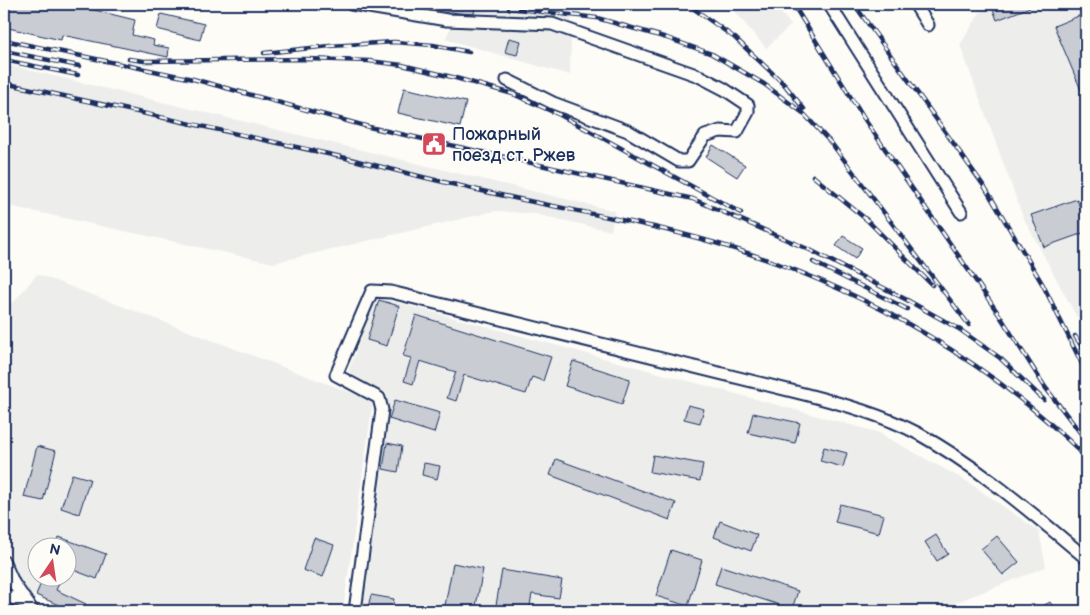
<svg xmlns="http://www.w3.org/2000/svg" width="1090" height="615" viewBox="0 0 1090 615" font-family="'Balsamiq Sans',sans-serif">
	<rect width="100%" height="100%" fill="#fdfcf7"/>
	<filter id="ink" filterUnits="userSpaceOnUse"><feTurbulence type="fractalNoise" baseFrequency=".02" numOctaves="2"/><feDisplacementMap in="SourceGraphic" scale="10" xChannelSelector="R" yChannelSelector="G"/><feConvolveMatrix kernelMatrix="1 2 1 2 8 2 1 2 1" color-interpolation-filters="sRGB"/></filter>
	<g filter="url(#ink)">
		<g fill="#edeeec" fill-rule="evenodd">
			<path d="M345,4H572L570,75L445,39L451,27Z"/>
			<path d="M728,4H774L791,25L766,48Z"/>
			<path d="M983,4H1086V334L1023,217L960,45L984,6Z"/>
			<path d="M4,64L615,211L611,231L535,214L495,211L273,263L4,205Z"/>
			<path d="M37,274L373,401L343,611H70L26,592L4,541V301L13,303ZM38,548H68V578H38Z"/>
			<path d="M377,297L877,432L968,482L1039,531L1046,567L934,611H361L388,395L348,372Z"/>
		</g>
		<g fill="#c9ccd3" stroke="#1b2f5e">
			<path d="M4,4H78V6L135,20L132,35L154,40L153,45L169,48L168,57L62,35L61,40L4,27Z"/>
			<path d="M427,4H475L474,14L458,13L427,8Z"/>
			<path d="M991,4H1038L997,20Z"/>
			<path d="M1086,13V102L1054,26Z"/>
			<path d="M161,14L204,24L200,40L157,29Z"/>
			<path d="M509,38L521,41L517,55L505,52Z"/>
			<path d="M404,88L466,102L460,127L398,113Z"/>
			<path d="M713,145L745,165L737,177L706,157Z"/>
			<path d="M1077,199L1084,220L1086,219V232L1044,247L1031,215Z"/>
			<path d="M843,236L862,248L855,259L836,246Z"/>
			<path d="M379,300L399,306L387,346L367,340Z"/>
			<path d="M416,315L551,357L543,381L532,377L526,394L464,375L456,401L447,398L456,372L420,361L413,384L404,381L411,358L403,356Z"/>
			<path d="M573,361L630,379L622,404L565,386Z"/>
			<path d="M395,400L440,413L434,433L389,419Z"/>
			<path d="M688,405L704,409L700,423L684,419Z"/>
			<path d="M753,413L800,423L795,443L748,433Z"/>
			<path d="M387,443L402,446L398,472L383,469Z"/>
			<path d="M37,446L56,451L43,501L24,497Z"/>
			<path d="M824,447L847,453L843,467L820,461Z"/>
			<path d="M653,455L703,464L700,481L650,472Z"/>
			<path d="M556,459L676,503L670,520L550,475Z"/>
			<path d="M424,463L440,466L437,479L422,475Z"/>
			<path d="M72,474L90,479L79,514L61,508Z"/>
			<path d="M840,504L884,515L879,533L835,522Z"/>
			<path d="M720,521L757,535L751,551L714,537Z"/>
			<path d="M936,535L948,554L937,561L925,542Z"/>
			<path d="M997,536L1019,562L1003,575L981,549Z"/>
			<path d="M59,537L106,554L97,579L68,568V548H55Z"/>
			<path d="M314,538L334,545L323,577L303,570Z"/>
			<path d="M671,550L702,560L688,606L656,596Z"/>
			<path d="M453,563L483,569L475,611H444Z"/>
			<path d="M721,566L798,591L792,609L715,584Z"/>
			<path d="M502,570L562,580L559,598L532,594L529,611H495Z"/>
			<path d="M43,578H53L60,581L56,590L86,604L83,611H72L36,595Z"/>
			<path d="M371,595L394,599L392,611H367Z"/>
			<path d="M1050,602L1056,611H1034Z"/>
		</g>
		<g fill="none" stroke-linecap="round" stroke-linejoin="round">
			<defs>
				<g id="minor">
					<path d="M351,4L447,20L552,24L699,76L724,89L748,105V112L737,132L720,131L705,136L688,161H679L628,131L553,103L507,80"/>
					<path d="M829,4L961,212"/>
					<path d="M915,4L928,25"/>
					<path d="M4,562L14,584L33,611"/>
					<path d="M4,595L28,604"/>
					<path d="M355,611L382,410L379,398L336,375L372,291L391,292L804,394C843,404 883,415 919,434C979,467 1033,514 1086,558"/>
				</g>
			</defs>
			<use href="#minor" stroke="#1b2f5e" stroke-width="15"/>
			<use href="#minor" stroke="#fdfcf7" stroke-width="11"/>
			<defs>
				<g id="rail">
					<path d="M687,4L735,38L784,84L804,109"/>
					<path d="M793,4L863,117L1000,316L1045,387L1086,440"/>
					<path d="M854,4L986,189L1043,285L1086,372"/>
					<path d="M509,8L597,18L667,38L712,54L764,84L803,113L832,144L969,325"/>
					<path d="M4,40L193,79L369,127L693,199L810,250L907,300L959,329L1000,358L1044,400"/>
					<path d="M4,51L79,66"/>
					<path d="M264,53L330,46L394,42L433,45L469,52"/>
					<path d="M129,59L144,61L306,59L369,61L402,65L452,77L513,94L560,115L741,213"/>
					<path d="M4,60L78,75"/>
					<path d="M4,83C118,108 232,132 346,158C386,168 425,178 465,187C556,209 649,221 738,250C867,291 990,362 1086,457"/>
					<path d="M813,176L867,220L932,285"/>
					<path d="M813,262L907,309"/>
					<path d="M1075,336L1086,353"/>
				</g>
			</defs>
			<use href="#rail" stroke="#1b2f5e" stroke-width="4.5"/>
			<use href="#rail" stroke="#fdfcf7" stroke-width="2.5" stroke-dasharray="8" stroke-linecap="butt"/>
		</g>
	</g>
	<defs>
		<symbol id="civic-square" viewBox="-11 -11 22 22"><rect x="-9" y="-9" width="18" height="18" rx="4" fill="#d1495b" stroke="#fdfcf7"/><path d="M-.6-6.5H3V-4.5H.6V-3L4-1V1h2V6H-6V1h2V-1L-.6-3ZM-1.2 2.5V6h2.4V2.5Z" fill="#fff"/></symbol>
	</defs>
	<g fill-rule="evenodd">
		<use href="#civic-square" x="420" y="130" width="28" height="28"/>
	</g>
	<g text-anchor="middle" stroke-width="4" stroke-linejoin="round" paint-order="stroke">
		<g font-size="18" fill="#1b2f5e" stroke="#fdfcf7" text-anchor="start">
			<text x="452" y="140">Пожарный<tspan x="452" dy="21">поезд ст. Ржев</tspan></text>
		</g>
	</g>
	<rect width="1090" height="615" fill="none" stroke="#fdfcf7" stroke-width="20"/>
	<rect x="10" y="10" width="1070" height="595" fill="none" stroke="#1b2f5e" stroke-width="2" filter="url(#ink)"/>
	<g transform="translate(52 562) rotate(13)"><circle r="24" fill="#fdfcf7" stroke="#a3aaba"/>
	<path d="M0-4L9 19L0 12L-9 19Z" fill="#d1495b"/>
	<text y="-8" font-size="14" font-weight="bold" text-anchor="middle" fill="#1b2f5e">N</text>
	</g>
</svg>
